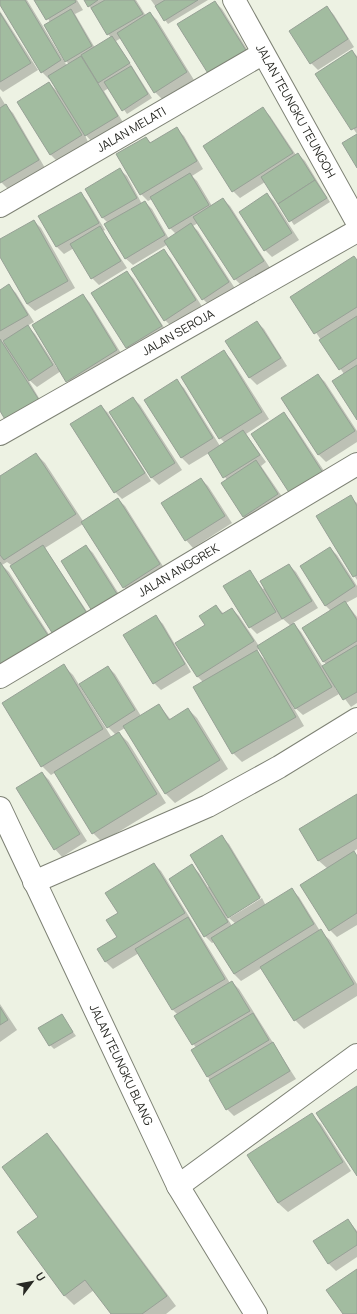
<svg xmlns="http://www.w3.org/2000/svg" width="357" height="1314" viewBox="0 0 357 1314" font-family="Manrope,sans-serif">
	<rect width="100%" height="100%" fill="#edf2e3"/>
	<g fill="#0003" fill-rule="evenodd">
		<path d="M0,0H27L67,66L69,64L66,61L50,22L36,0H77L83,10L75,14L95,48L111,38L85,0H136L146,16L150,13L157,20L194,80L162,99L155,92L121,38L116,41L152,98L127,114L109,88L104,91L124,124L93,143L84,133L88,142L57,161L50,154L49,83L58,92L51,78L49,79L42,72L0,3Z"/>
		<path d="M151,0H208L168,24Z"/>
		<path d="M215,2L222,9L253,59L178,24Z"/>
		<path d="M327,7L334,15L354,47L318,70L311,63Z"/>
		<path d="M0,11L38,70L3,92L0,89Z"/>
		<path d="M351,51L357,56V134L316,74Z"/>
		<path d="M0,96L6,106L13,113L45,168L8,189L0,181Z"/>
		<path d="M263,109L270,116L296,155L298,154L305,161L330,202L294,225L265,182L240,198L233,191L204,146Z"/>
		<path d="M177,129L184,136L203,169L192,176L197,181L212,206L223,199L230,206L270,268L242,286L235,279L198,223L193,226L198,231L236,290L210,306L203,299L168,244L133,265L125,258L108,223L103,218L119,169L127,176L142,204L145,202L152,209L169,239L176,234L170,228L152,199L148,201L141,194L146,138L151,143Z"/>
		<path d="M80,193L87,200L105,230L103,231L127,268L99,285L92,278L74,248L64,254L57,247L40,217Z"/>
		<path d="M267,194L274,201L299,240L272,257L265,250Z"/>
		<path d="M34,221L41,228L75,288L35,311L27,304L0,254V240Z"/>
		<path d="M164,251L171,258L203,308L172,327L165,320Z"/>
		<path d="M354,257L357,260V418L344,374L292,297Z"/>
		<path d="M127,272L134,279L168,334L134,355L127,348L93,293Z"/>
		<path d="M9,286L16,293L34,322L27,326L35,334L57,368L83,295L90,303L124,358L74,388L61,371L37,387L27,378L45,408L0,410V291ZM4,340L7,346L2,341Z"/>
		<path d="M257,322L264,329L287,366L257,385L250,378L227,341Z"/>
		<path d="M224,352L231,359L269,419L246,434L266,462L261,466L285,501L251,523L243,516L227,480L209,453L189,465L182,458L145,400L177,381L184,388L220,446L225,443L220,438Z"/>
		<path d="M318,375L325,382L357,431V442L326,462L319,455L282,399Z"/>
		<path d="M133,398L140,405L182,470L159,485L152,478L110,412Z"/>
		<path d="M101,406L108,413L151,481L122,499L115,492Z"/>
		<path d="M284,414L291,421L330,480L298,501Z"/>
		<path d="M36,454L45,463L83,521L118,499L125,506L166,571L131,594L124,587L83,524L45,548L96,625L7,562L2,565L9,572L57,647L0,676V477Z"/>
		<path d="M201,479L208,486L232,523L193,548L186,540L163,504Z"/>
		<path d="M350,497L357,503V580L317,516Z"/>
		<path d="M86,546L93,553L124,602L100,617Z"/>
		<path d="M330,548L337,555L357,586V597L346,603L357,617V703L351,707L336,687L335,688L339,694L303,715L292,705L304,726L242,762L233,753L204,683L197,676L206,625L216,606L224,614L232,609L239,616L259,646L291,626L283,619L257,634L250,627L249,571L263,589L289,565L296,572L318,608L293,623L301,632L323,667L327,665L323,661L331,611L325,605ZM260,648L268,663L256,651Z"/>
		<path d="M156,617L163,624L191,672L161,690L154,683Z"/>
		<path d="M64,666L73,675L112,738L116,735L108,727V667L115,674L141,716L159,705L171,720L188,709L197,718L228,769L175,803L166,794L125,728L118,732L128,742L166,803L102,842L93,833L56,772L51,775L42,766Z"/>
		<path d="M42,773L49,780L87,841L62,857L55,849L17,788Z"/>
		<path d="M357,795V849L353,852L357,856V925L337,937L330,930L328,869L319,861L300,829Z"/>
		<path d="M222,837L229,844L261,897L229,916V918L226,916L232,926L236,924L229,918L262,898L266,906L292,890L299,897L320,931L330,940L357,984V996L304,1029L295,1020L262,968L241,981L234,974L214,942L212,943L205,936L192,866L199,873L208,887L210,886Z"/>
		<path d="M154,864L161,871L230,983L232,982L239,989L296,1079L234,1116L227,1109L192,1050L196,1048L176,1016L178,1015L173,1010L139,953L113,969L106,962L118,938L119,913Z"/>
		<path d="M0,1004L17,1030L0,1042Z"/>
		<path d="M62,1016L76,1036L54,1049L50,1045Z"/>
		<path d="M312,1115L321,1124L351,1171L288,1212L278,1203L248,1155Z"/>
		<path d="M47,1135L57,1145L176,1306L166,1314H112L94,1290L74,1305L64,1295Z"/>
		<path d="M348,1220L357,1231V1257L336,1271L328,1263Z"/>
	</g>
	<g fill="#a2bca0" stroke="#97a196">
		<path d="M0,0H25L61,60L41,73L0,5Z"/>
		<path d="M34,0H75L76,2L46,20Z"/>
		<path d="M84,0H98L88,7Z"/>
		<path d="M105,0H134L143,14L107,35L91,8Z"/>
		<path d="M165,0H198L164,21L155,6Z"/>
		<path d="M215,1L247,52L209,75L177,24Z"/>
		<path d="M327,6L348,39L310,64L289,31Z"/>
		<path d="M71,9L92,46L65,62L44,25Z"/>
		<path d="M150,12L187,72L154,93L117,33Z"/>
		<path d="M0,13L31,63L0,82Z"/>
		<path d="M112,36L130,63L98,83L81,55Z"/>
		<path d="M352,50L357,58V127L351,130L315,74Z"/>
		<path d="M81,56L118,116L85,136L48,76Z"/>
		<path d="M131,66L148,94L122,111L104,82Z"/>
		<path d="M49,82L82,135L50,155L17,102Z"/>
		<path d="M6,104L39,160L0,183V108Z"/>
		<path d="M263,107L293,153L232,192L203,146Z"/>
		<path d="M177,127L197,161L140,195L116,154L146,137L150,143Z"/>
		<path d="M357,134V168L342,143Z"/>
		<path d="M298,153L315,180L278,204L261,177Z"/>
		<path d="M120,168L137,198L102,218L85,189Z"/>
		<path d="M190,173L209,205L169,229L150,197Z"/>
		<path d="M315,180L327,198L289,222L278,204Z"/>
		<path d="M81,192L99,223L56,247L38,216Z"/>
		<path d="M267,193L292,233L264,251L239,212Z"/>
		<path d="M223,198L264,261L234,280L193,217Z"/>
		<path d="M145,201L165,235L125,259L104,224Z"/>
		<path d="M34,220L68,281L27,304L0,257V239Z"/>
		<path d="M191,223L229,282L202,300L164,241Z"/>
		<path d="M100,226L121,261L91,279L70,244Z"/>
		<path d="M164,249L196,300L164,321L131,269Z"/>
		<path d="M354,256L357,260V307L314,334L290,297Z"/>
		<path d="M127,271L162,326L126,348L91,293Z"/>
		<path d="M9,284L28,315L0,331V290Z"/>
		<path d="M83,294L117,350L66,382L32,325Z"/>
		<path d="M357,316V358L339,370L319,340Z"/>
		<path d="M257,321L281,358L249,378L225,341Z"/>
		<path d="M28,325L53,365L29,381L3,341Z"/>
		<path d="M0,339L39,400L6,421L0,411Z"/>
		<path d="M224,350L262,412L219,439L181,377Z"/>
		<path d="M357,365V420L332,381Z"/>
		<path d="M318,374L355,431L318,455L281,398Z"/>
		<path d="M177,379L213,438L181,458L144,400Z"/>
		<path d="M133,397L175,463L151,478L109,412Z"/>
		<path d="M101,405L145,473L114,493L70,424Z"/>
		<path d="M284,412L323,473L290,494L251,434Z"/>
		<path d="M243,430L260,455L223,478L208,453Z"/>
		<path d="M36,453L76,514L4,560L0,555V476Z"/>
		<path d="M256,460L278,494L243,517L221,483Z"/>
		<path d="M201,478L225,516L185,541L161,503Z"/>
		<path d="M351,495L357,506V575L353,577L316,516Z"/>
		<path d="M118,498L160,564L123,588L81,522Z"/>
		<path d="M43,545L90,618L56,639L10,566Z"/>
		<path d="M86,545L117,594L92,611L61,561Z"/>
		<path d="M330,547L355,586L325,606L300,566Z"/>
		<path d="M0,562L49,637L0,669Z"/>
		<path d="M289,564L312,601L282,619L260,581Z"/>
		<path d="M250,570L276,612L249,628L223,586Z"/>
		<path d="M345,601L357,620V641L323,662L302,628Z"/>
		<path d="M216,605L222,614L232,608L254,641L197,677L175,643L205,625L199,616Z"/>
		<path d="M156,615L185,664L153,684L123,635Z"/>
		<path d="M294,623L332,687L295,709L257,646Z"/>
		<path d="M357,645V692L343,700L322,666Z"/>
		<path d="M257,650L296,717L232,754L193,687Z"/>
		<path d="M64,664L103,729L41,767L2,703Z"/>
		<path d="M108,666L135,710L107,728L79,684Z"/>
		<path d="M159,704L169,720L188,708L220,760L165,794L123,726Z"/>
		<path d="M119,732L157,794L92,834L54,772Z"/>
		<path d="M42,772L80,834L54,850L16,788Z"/>
		<path d="M357,794V838L318,861L299,829Z"/>
		<path d="M222,835L260,898L228,918L190,855Z"/>
		<path d="M354,851L357,856V913L329,931L300,885Z"/>
		<path d="M154,863L185,913L105,962L97,949L117,937L106,920L118,913L105,893Z"/>
		<path d="M192,864L228,922L204,937L169,879Z"/>
		<path d="M292,888L314,924L234,974L211,938Z"/>
		<path d="M188,917L225,979L172,1010L135,949Z"/>
		<path d="M321,929L354,984L294,1021L260,967Z"/>
		<path d="M232,981L250,1011L192,1045L174,1016Z"/>
		<path d="M0,1007L8,1020L0,1025Z"/>
		<path d="M253,1013L269,1040L207,1077L191,1050Z"/>
		<path d="M62,1014L73,1032L49,1046L38,1028Z"/>
		<path d="M273,1042L290,1071L226,1110L209,1080Z"/>
		<path d="M357,1086V1176L316,1113Z"/>
		<path d="M312,1113L343,1162L278,1203L247,1155Z"/>
		<path d="M47,1133L167,1296L142,1314H111L85,1280L64,1296L17,1232L38,1217L2,1167Z"/>
		<path d="M348,1219L357,1233V1245L328,1264L313,1241Z"/>
		<path d="M357,1269V1314H343L326,1290Z"/>
	</g>
	<g fill="none" stroke-linecap="round" stroke-linejoin="round">
		<defs>
			<g id="street">
				<path id="s1" d="M234,0L357,222"/>
				<path id="s2" d="M0,206L262,54"/>
				<path id="s3" d="M0,434L357,231"/>
				<path id="s4" d="M0,677L357,464"/>
				<path id="s5" d="M0,808L178,1186L256,1314"/>
				<path d="M34,882L208,806L279,767L357,719"/>
				<path d="M178,1186L357,1055"/>
			</g>
		</defs>
		<use href="#street" stroke="#7e8275" stroke-width="24"/>
		<use href="#street" stroke="#fff" stroke-width="22"/>
	</g>
	<g text-anchor="middle" stroke-width="3.5" stroke-linejoin="round" paint-order="stroke">
		<g font-size="12" fill="#272823" stroke="#edf2e3">
			<text dy="4" stroke="none"><textPath href="#s1" startOffset="127">JALAN TEUNGKU TEUNGOH</textPath></text>
			<text dy="4" stroke="none"><textPath href="#s2" startOffset="152">JALAN MELATI</textPath></text>
			<text dy="4" stroke="none"><textPath href="#s3" startOffset="205">JALAN SEROJA</textPath></text>
			<text dy="4" stroke="none"><textPath href="#s4" startOffset="208">JALAN ANGGREK</textPath></text>
			<text dy="4" stroke="none"><textPath href="#s5" startOffset="284">JALAN TEUNGKU BLANG</textPath></text>
		</g>
	</g>
	<g transform="translate(32 1282) rotate(58)" stroke="#edf2e3" stroke-width="3" paint-order="stroke">
	<path d="M0-3L7 15L0 10L-7 15Z" fill="#272823"/>
	<text y="-6" font-size="11" font-weight="bold" text-anchor="middle" fill="#272823">U</text>
	</g>
</svg>
